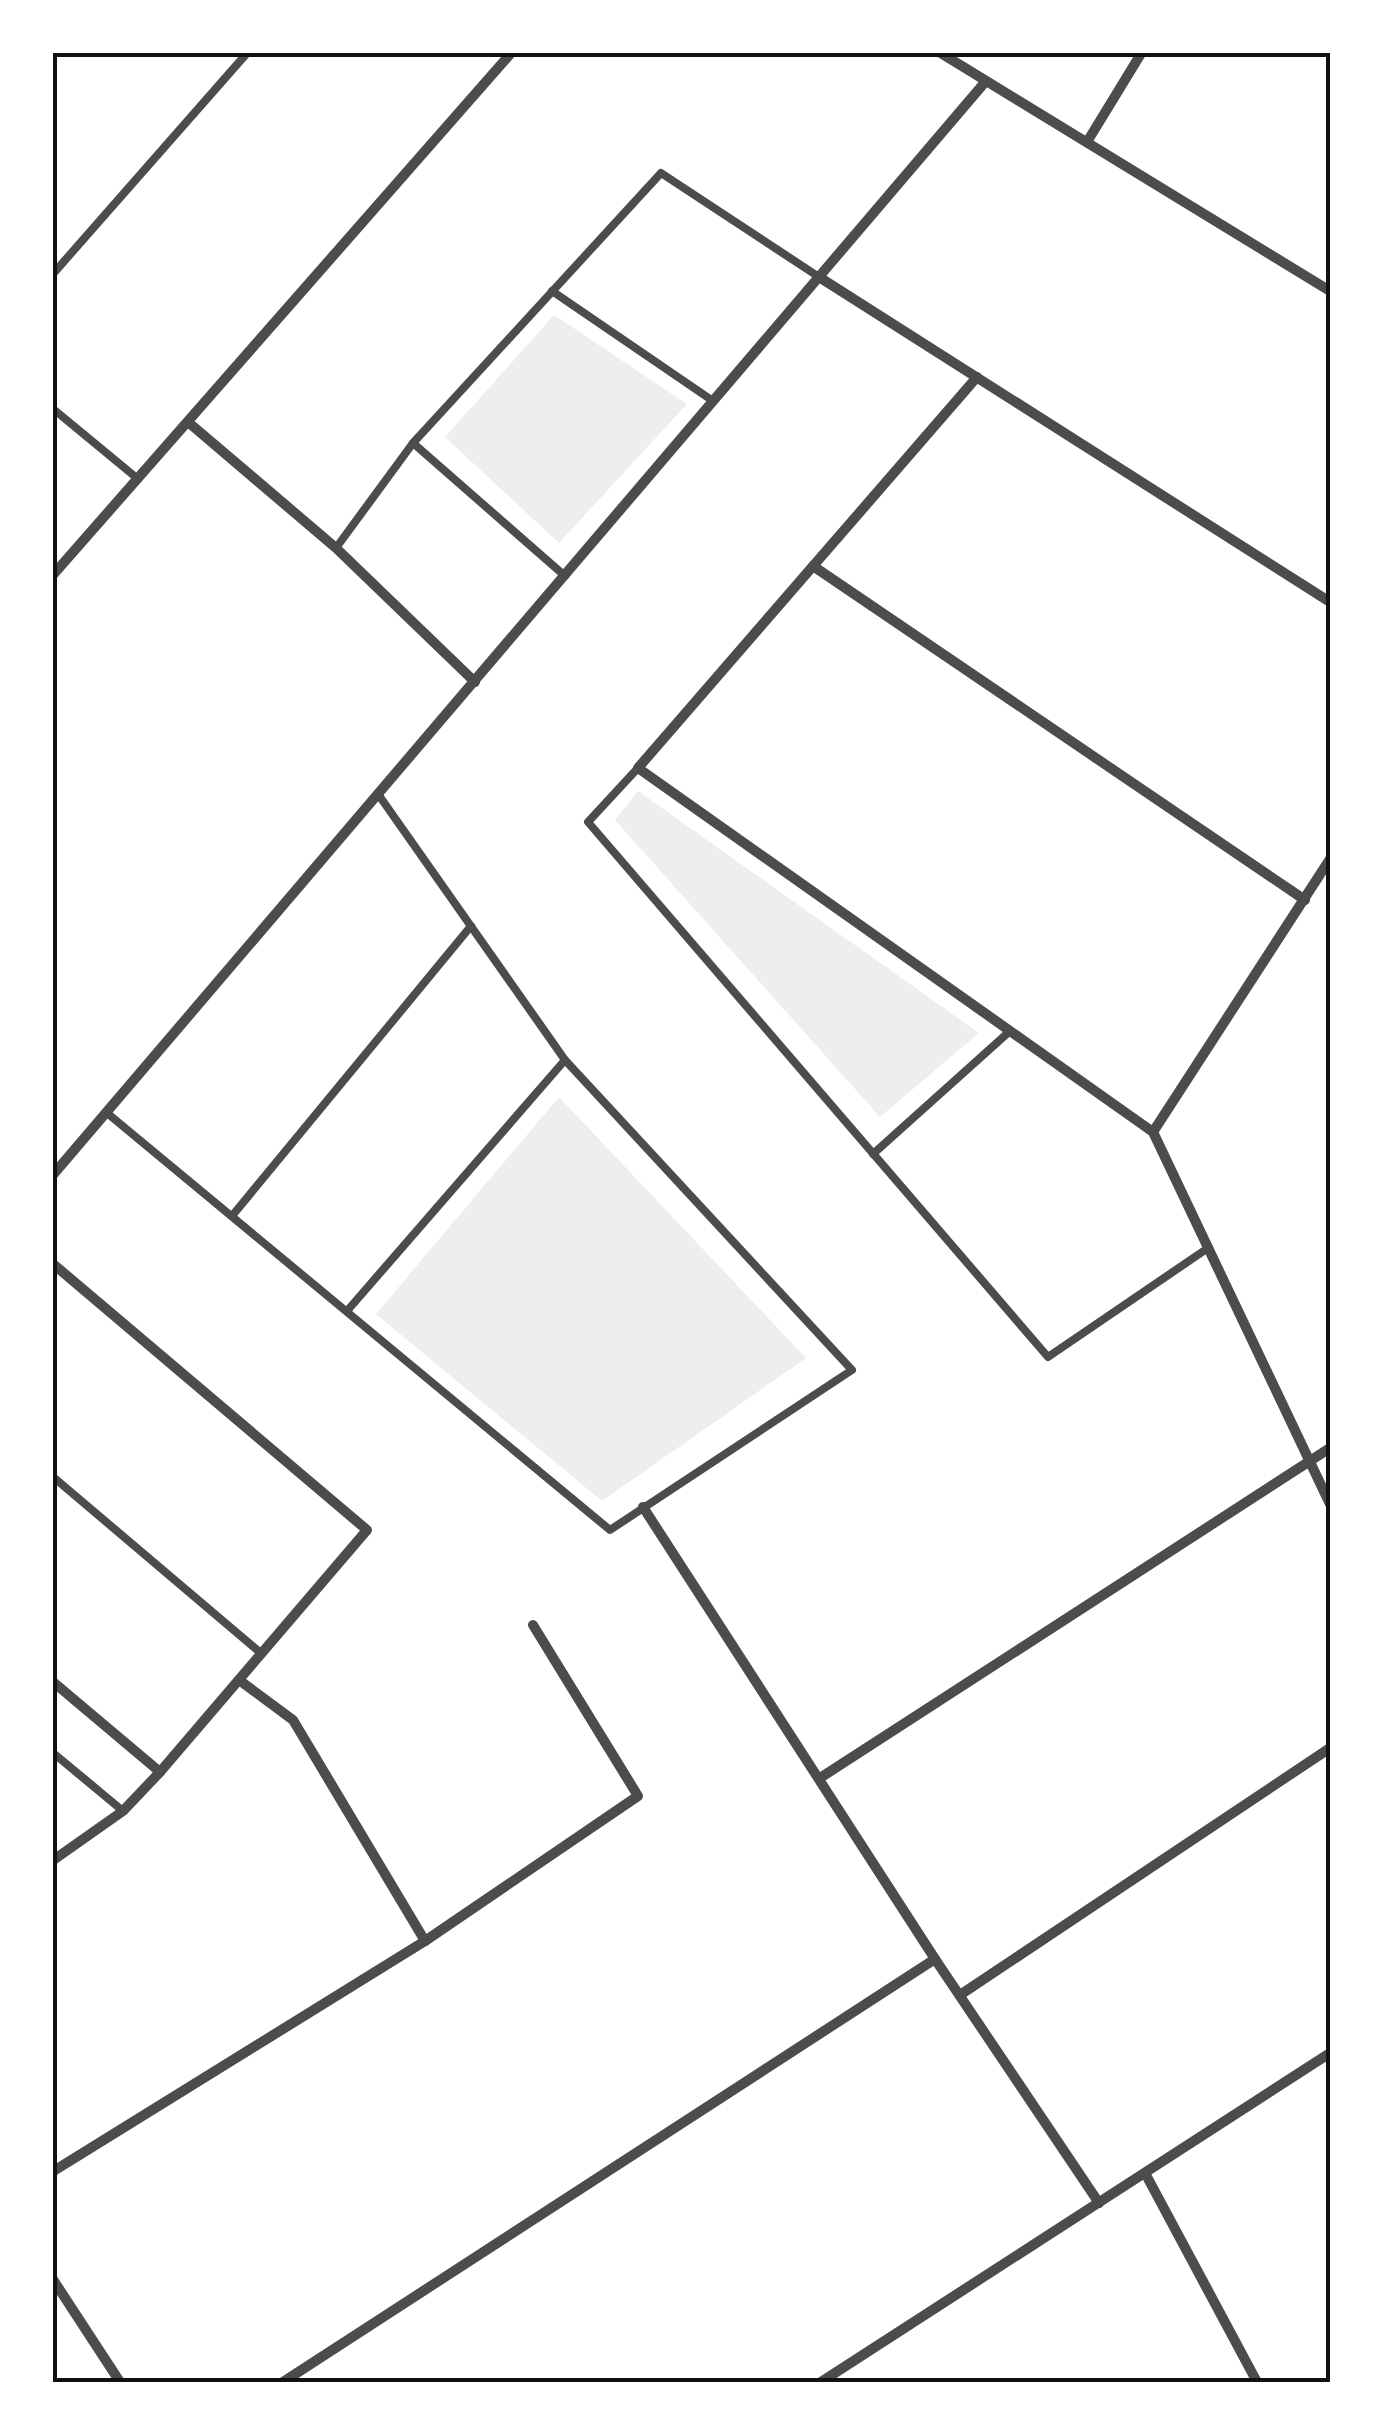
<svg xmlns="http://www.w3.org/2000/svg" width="1383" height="2435" viewBox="0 0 1383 2435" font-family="'IBM Plex Serif',serif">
	<rect width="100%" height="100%" fill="#fff"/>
	<g fill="#eee">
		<path d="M554,315L687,404L559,543L445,437Z"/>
		<path d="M638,791L979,1033L880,1117L615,820Z"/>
		<path d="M559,1097L806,1358L602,1501L376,1314Z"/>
	</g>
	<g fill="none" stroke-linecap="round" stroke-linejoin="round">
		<g stroke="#4c4c4c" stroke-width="8">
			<path d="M52,55L55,52"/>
			<path d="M52,275L248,52"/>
			<path d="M552,291L713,401"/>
			<path d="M52,408L138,479"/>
			<path d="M336,548L413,443"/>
			<path d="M565,576L413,443L661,173L819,277"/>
			<path d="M638,768L588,822L1048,1357L1208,1248"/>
			<path d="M107,1113L610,1530L852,1370L565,1060L378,794"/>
			<path d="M873,1154L1010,1031"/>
			<path d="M232,1216L471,926"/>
			<path d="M347,1311L565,1060"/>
			<path d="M52,1476L262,1654"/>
			<path d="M52,1752L123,1811"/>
		</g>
		<g stroke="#4c4c4c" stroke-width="10">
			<path d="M939,52L1330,291"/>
			<path d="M1087,142L1142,52"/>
			<path d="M819,277L1330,602"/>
			<path d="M977,377L638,768L1153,1132L1330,1504"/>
			<path d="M188,422L336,548L475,682"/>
			<path d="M813,566L1305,900"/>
			<path d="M52,576L512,52"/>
			<path d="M1153,1132L1330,859"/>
			<path d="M52,1176L986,81"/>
			<path d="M52,1263L367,1530L160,1772L123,1811L52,1861"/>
			<path d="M643,1507L935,1959L1099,2203"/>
			<path d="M239,1680L293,1720L425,1941"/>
			<path d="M52,1681L160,1772"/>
			<path d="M820,1778L1330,1448"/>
			<path d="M960,1995L1330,1748"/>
			<path d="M52,2172L425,1941L638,1796L533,1625"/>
			<path d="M1145,2173L1257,2382"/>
			<path d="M52,2278L120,2382"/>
			<path d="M283,2382L935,1959"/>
			<path d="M821,2382L1330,2053"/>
		</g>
	</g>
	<rect width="1383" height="2435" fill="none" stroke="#ffffff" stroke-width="110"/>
	<rect x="55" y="55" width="1273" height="2325" fill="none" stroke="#111" stroke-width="4"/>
</svg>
